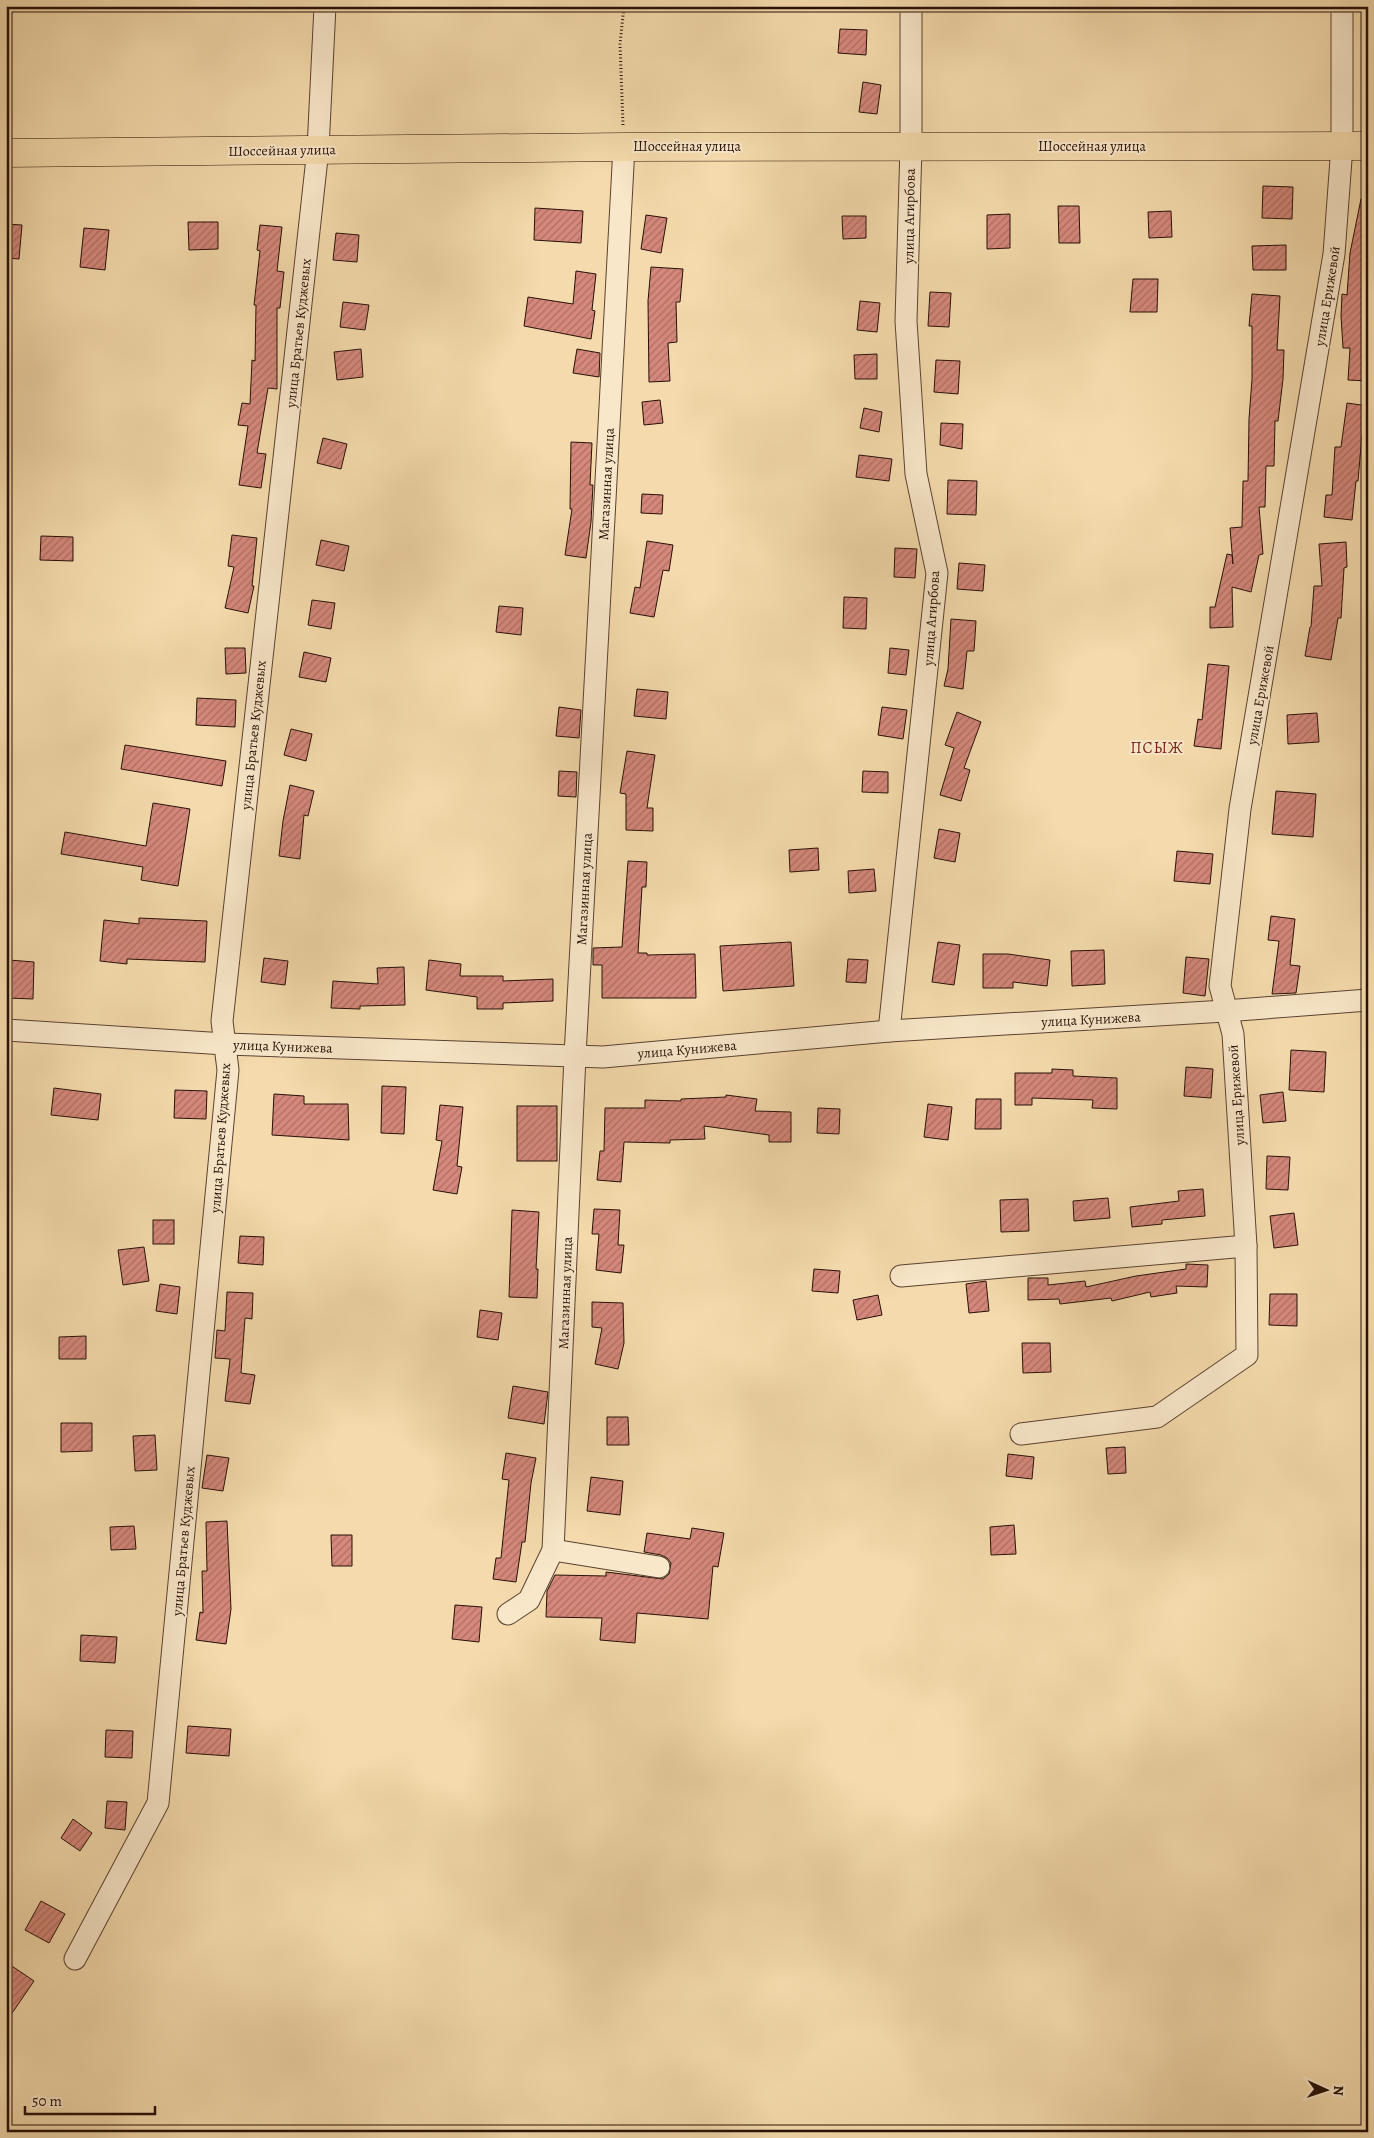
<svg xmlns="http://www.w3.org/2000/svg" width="1374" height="2138" viewBox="0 0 1374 2138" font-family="Alegreya,serif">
	<defs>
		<pattern id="building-hatch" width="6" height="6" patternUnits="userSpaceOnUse" patternTransform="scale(1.25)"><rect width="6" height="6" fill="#d5887b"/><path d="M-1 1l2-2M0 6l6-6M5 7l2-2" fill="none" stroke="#ad6e63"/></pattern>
	</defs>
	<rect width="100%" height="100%" fill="#f4daac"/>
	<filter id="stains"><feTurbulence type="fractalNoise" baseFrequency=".004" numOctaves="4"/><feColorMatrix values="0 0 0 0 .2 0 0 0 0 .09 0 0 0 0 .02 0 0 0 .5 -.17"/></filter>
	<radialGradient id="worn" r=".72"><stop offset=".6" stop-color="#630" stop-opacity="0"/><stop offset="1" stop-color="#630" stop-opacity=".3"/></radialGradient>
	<g fill="url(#building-hatch)" stroke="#271008">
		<path d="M840,29L867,30L866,55L838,53Z"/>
		<path d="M863,82L881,85L877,114L859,112Z"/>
		<path d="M1263,186L1293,187L1292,219L1262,218Z"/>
		<path d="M1361,199L1368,200V381L1348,380L1350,348H1343L1341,316L1342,294L1347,295L1350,253Z"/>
		<path d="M1058,206H1079L1080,243H1059Z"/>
		<path d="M535,208L583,211L581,243L534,240Z"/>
		<path d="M1171,211L1172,237L1149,238L1148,212Z"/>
		<path d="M1010,214V248L987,249V215Z"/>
		<path d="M646,215L667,218L661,253L641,249Z"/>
		<path d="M842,216H866V238L843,239Z"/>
		<path d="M188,222H218V249L189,250Z"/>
		<path d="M6,224L22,225L19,259L6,258Z"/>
		<path d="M260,225L282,227L277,271L284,272L280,308H277V389L268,388L257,453L266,454L261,488L239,485L248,426L238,425L242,403L250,404L252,360L255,361L256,305H254L260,251L257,250Z"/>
		<path d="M84,228L109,230L105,270L80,267Z"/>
		<path d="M336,233L359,235L357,262L333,260Z"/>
		<path d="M1286,245V270H1253L1252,246Z"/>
		<path d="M651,267L683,269L680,302H676L677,342L668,343L670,381L649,382L648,301Z"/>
		<path d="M576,271L596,274L592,310L595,311L591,339L524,326L528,297L573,304Z"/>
		<path d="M1133,279H1158L1157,312H1130Z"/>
		<path d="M930,292L951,293L949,327L928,326Z"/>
		<path d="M1252,294L1280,296L1277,350H1284L1283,379L1278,421H1275L1274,466H1266L1265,507H1259L1263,554L1259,555L1251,592L1232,587L1233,627L1210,628V607H1215L1227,554L1232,555L1233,564L1230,528L1242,527L1243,481H1248L1249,419L1252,379V326H1249Z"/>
		<path d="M860,301L880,303L877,332L857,330Z"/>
		<path d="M343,302L369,305L365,330L340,327Z"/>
		<path d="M361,349L363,377L337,380L334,352Z"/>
		<path d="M577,349L600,353L599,377L573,373Z"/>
		<path d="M877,354V379H855L854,355Z"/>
		<path d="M936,360L960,361L958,394L934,392Z"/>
		<path d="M660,400L663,423L644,425L642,402Z"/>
		<path d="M1347,403L1368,406V425L1366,435L1362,434L1358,481H1356L1352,520L1324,517L1326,495H1332L1335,447H1341Z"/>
		<path d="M864,408L882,412L879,432L860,428Z"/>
		<path d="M941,423L963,424L962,449L940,445Z"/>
		<path d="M323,438L347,444L341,469L317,463Z"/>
		<path d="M571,442L592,443L590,485H593L591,522L586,558L565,555L572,509H570Z"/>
		<path d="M859,455L892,459L889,481L856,477Z"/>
		<path d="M948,480L977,481L976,515L947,514Z"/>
		<path d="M642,494L663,495L662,514L641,513Z"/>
		<path d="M232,535L257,538L252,586H254L248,613L225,608L234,567L228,566Z"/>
		<path d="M41,536L73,537V561L40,560Z"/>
		<path d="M321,540L349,546L344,571L316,565Z"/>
		<path d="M647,541L673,545L669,571L663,570L654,617L630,613L635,587L640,588Z"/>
		<path d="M1346,542L1347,567L1344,568L1341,618H1338L1331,660L1305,656L1310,627H1311L1314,586H1322L1319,544Z"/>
		<path d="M895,548L917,549L915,578L894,577Z"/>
		<path d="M959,563L985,565L983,591L957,589Z"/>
		<path d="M844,597L867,598L866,629L843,628Z"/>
		<path d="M312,600L335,603L331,629L308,625Z"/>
		<path d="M499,606L523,608L521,635L496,632Z"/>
		<path d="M951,619L976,621L974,651H967L963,689L944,686L948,669Z"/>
		<path d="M225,648H245L246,673L226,674Z"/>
		<path d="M890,648L909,650L906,675L888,673Z"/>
		<path d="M304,652L331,658L326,682L299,677Z"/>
		<path d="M1208,664L1229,666L1221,749L1194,746L1198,719L1202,720Z"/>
		<path d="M637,689L668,692L666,719L634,716Z"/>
		<path d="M197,698L236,700L235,727L196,725Z"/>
		<path d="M559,707L581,710L579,738L556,736Z"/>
		<path d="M882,707L907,710L903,739L878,735Z"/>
		<path d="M957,712L981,722L964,768L970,770L961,801L940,795L954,748L945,745Z"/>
		<path d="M1317,713L1319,742L1288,744L1287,715Z"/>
		<path d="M291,729L312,734L306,761L284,755Z"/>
		<path d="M125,745L226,761L222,786L121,769Z"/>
		<path d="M627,751L655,755L647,808H653V831L626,830V794L620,793Z"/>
		<path d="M559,771L577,772L576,797L558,796Z"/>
		<path d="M863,771L888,772V793L862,792Z"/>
		<path d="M290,785L314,791L308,816L304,815L300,859L279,856L283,821Z"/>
		<path d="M1276,791L1316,794L1313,837L1272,834Z"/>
		<path d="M153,803L190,809L178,886L141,880L143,867L61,854L65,832L146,846Z"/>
		<path d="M939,829L960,833L955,862L934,858Z"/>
		<path d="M818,848L819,870L790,872L789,850Z"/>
		<path d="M1177,851L1213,854L1210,884L1174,881Z"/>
		<path d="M628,861L647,862L646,887H642L638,953H647V955L695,954L696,998H602V965H593V948L622,947Z"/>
		<path d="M874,869L876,891L849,893L848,871Z"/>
		<path d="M1271,916L1295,919L1290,965L1300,966L1296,993L1272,994L1279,941L1268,940Z"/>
		<path d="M139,918L207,921L205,962L127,959V964L100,961L104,920L139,924Z"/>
		<path d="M791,942L794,986L723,991L720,946Z"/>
		<path d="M938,942L960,945L954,985L932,982Z"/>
		<path d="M1104,950L1105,984L1072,986L1071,951Z"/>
		<path d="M983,954H1008L1050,960L1047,986L1013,982V988H983Z"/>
		<path d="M1186,957L1209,959L1205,996L1183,993Z"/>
		<path d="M264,958L288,961L285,985L261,982Z"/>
		<path d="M848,959L868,960L866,983L846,982Z"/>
		<path d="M9,960L34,962L33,999L7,998Z"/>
		<path d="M429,960L461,964L460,976H503V981L553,979V1001L503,1003V1009H477V997L426,990Z"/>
		<path d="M404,967L405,1005L360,1006V1009L331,1008L333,981L378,984L377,968Z"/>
		<path d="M1291,1050L1326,1052L1324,1092L1289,1090Z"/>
		<path d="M1186,1067L1213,1069L1211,1098L1184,1096Z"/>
		<path d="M1052,1069L1073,1070V1076L1117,1078V1109L1092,1108L1093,1100L1032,1098V1105H1015V1073H1052Z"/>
		<path d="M382,1086L406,1087L404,1134L381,1133Z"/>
		<path d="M54,1088L101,1094L98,1120L51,1115Z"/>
		<path d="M175,1090L207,1091L206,1119L174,1118Z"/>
		<path d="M1283,1092L1286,1121L1263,1123L1260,1095Z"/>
		<path d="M274,1094L304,1096V1104H348L349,1140L272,1135Z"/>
		<path d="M726,1095L757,1099L755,1111L791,1112V1142H769V1135L704,1126L705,1139L670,1140V1143L624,1142L621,1182L597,1180L600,1151H604L605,1108H645V1100L681,1101V1099L726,1097Z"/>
		<path d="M976,1099H1001V1129H975Z"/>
		<path d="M928,1104L952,1107L948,1140L924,1137Z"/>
		<path d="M440,1105L463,1107L457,1166L462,1167L457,1194L433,1190L442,1141L436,1140Z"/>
		<rect x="517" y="1106" width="40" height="55"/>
		<path d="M818,1108L840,1109L839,1134L817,1133Z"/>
		<path d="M1267,1156L1290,1157L1288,1190L1266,1189Z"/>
		<path d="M1203,1189L1205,1216L1162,1220V1224L1132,1227L1130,1207L1179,1201L1178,1191Z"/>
		<path d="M1108,1198L1110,1218L1074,1221L1073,1201Z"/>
		<path d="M1028,1199L1029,1231L1001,1232L1000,1200Z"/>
		<path d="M594,1209L620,1210L618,1245H624L621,1273L596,1270L599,1234H592Z"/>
		<path d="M512,1210L539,1212L536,1269H538L537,1298L509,1297Z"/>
		<path d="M1294,1213L1298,1245L1274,1248L1270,1216Z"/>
		<rect x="153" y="1220" width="21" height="24"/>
		<path d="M240,1236L264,1237L263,1265L238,1263Z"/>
		<path d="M144,1247L149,1281L123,1285L118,1250Z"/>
		<path d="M1186,1264L1208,1265L1207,1287L1176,1286L1177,1293L1151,1297L1150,1292L1112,1301L1111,1298L1060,1304L1059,1299L1028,1300V1278H1048V1285L1085,1281L1086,1287L1136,1276L1186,1269Z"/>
		<path d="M814,1269L840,1271L838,1293L812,1291Z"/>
		<path d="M986,1281L989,1311L969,1313L966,1284Z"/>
		<path d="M160,1284L180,1287L177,1314L156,1311Z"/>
		<path d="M227,1292L253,1293L252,1319L245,1318L241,1373L255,1375L250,1404L225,1401L230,1359L215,1358L217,1330L225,1331Z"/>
		<path d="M1270,1294H1297V1326L1269,1325Z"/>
		<path d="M878,1295L882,1315L857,1320L853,1300Z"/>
		<path d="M592,1302L623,1303L624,1343L618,1369L595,1364L602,1328L592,1327Z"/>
		<path d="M480,1310L502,1313L498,1340L477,1337Z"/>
		<path d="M86,1336V1359H59V1337Z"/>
		<path d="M1022,1343H1050L1051,1372L1023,1373Z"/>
		<path d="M513,1386L548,1392L544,1424L508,1418Z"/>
		<path d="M607,1417H628L629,1445H607Z"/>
		<path d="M61,1423H92V1451L61,1452Z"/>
		<path d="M155,1435L157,1470L135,1471L133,1436Z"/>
		<path d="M1125,1447L1126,1473L1108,1474L1106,1448Z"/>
		<path d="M506,1453L536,1458L531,1483L525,1542H522L516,1582L493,1579L496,1558H501L509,1480L502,1479Z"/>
		<path d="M1008,1454L1034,1457L1032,1479L1006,1476Z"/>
		<path d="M207,1455L229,1458L223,1491L202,1488Z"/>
		<path d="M591,1477L623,1481L620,1515L587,1511Z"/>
		<path d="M227,1521L231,1609L226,1644L196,1640L200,1612L203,1613L202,1571H207L206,1522Z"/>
		<path d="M1014,1525L1016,1554L991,1555L990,1527Z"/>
		<path d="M134,1526L136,1549L111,1550L110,1527Z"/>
		<path d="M692,1528L724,1533L718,1567L713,1566L708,1619L637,1613L635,1643L600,1640L602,1618L546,1617L547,1591L555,1575L606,1576V1572L663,1579L669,1574L671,1563L667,1558L661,1555L644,1552L647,1533L690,1539Z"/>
		<path d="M331,1535H352V1566H332Z"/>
		<path d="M455,1605L482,1607L479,1642L452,1639Z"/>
		<path d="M81,1635L117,1637L115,1663L80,1661Z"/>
		<path d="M188,1726L231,1729L229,1756L186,1753Z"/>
		<path d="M106,1730L133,1731L132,1758L105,1757Z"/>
		<path d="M107,1801L127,1802L125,1830L105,1828Z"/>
		<path d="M73,1819L92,1833L80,1851L61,1838Z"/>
		<path d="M41,1901L65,1914L49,1943L25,1930Z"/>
		<path d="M6,1962L34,1981L6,2022Z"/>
	</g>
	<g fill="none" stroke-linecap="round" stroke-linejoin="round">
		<defs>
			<g id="minor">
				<path d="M6,1030L225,1044L603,1057L889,1031L1225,1011L1368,1000"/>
				<path d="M889,1031L937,573L916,474L906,321L911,146V6"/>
				<path d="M901,1276L1246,1246"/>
				<path d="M1021,1434L1157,1417L1247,1355L1246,1246L1233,1034L1220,986L1240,809L1334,254L1342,146V6"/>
				<path d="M553,1550L659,1567"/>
				<path d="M508,1614L529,1600L553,1550L575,1056L624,147"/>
				<path d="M75,1959L158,1803L228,1070L222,1021L318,149L325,6"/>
			</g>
			<path id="highway" d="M6,153L624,147L1368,146"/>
		</defs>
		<use href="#minor" stroke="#5a4231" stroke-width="23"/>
		<use href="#highway" stroke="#271008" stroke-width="29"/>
		<path stroke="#271008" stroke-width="3" stroke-dasharray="1 2.5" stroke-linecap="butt" d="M623,125L620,44L624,6"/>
		<use href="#minor" stroke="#f8e7c9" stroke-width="21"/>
		<use href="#highway" stroke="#f4daac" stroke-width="28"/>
	</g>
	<g text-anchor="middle" stroke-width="4" stroke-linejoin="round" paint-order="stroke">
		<g font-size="14" fill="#271008" stroke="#f8e7c9">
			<text x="687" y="151">Шоссейная улица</text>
			<text x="1092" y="151">Шоссейная улица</text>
			<text transform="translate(282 150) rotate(-1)" y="5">Шоссейная улица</text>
			<text transform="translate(909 216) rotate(-89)" y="5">улица Агирбова</text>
			<text transform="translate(1327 296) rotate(-81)" y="5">улица Ерижевой</text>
			<text transform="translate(298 333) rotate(-84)" y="5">улица Братьев Куджевых</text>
			<text transform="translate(606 484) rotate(-87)" y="5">Магазинная улица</text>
			<text transform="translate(931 618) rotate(-86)" y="5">улица Агирбова</text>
			<text transform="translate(1260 695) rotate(-80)" y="5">улица Ерижевой</text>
			<text transform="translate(253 735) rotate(-84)" y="5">улица Братьев Куджевых</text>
			<text transform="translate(584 889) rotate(-87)" y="5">Магазинная улица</text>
			<text transform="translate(1091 1019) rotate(-3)" y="5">улица Кунижева</text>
			<text transform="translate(283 1046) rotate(2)" y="5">улица Кунижева</text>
			<text transform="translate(687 1049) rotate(-5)" y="5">улица Кунижева</text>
			<text transform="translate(1236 1095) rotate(-94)" y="5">улица Ерижевой</text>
			<text transform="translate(220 1138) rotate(-86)" y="5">улица Братьев Куджевых</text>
			<text transform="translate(565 1293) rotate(-88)" y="5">Магазинная улица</text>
			<text transform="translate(183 1541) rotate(-85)" y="5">улица Братьев Куджевых</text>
		</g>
		<g font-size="16" letter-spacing="1" fill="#7a1f14" stroke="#f8e7c9">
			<text x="1157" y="753">ПСЫЖ</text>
		</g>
	</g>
	<rect width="1374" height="2138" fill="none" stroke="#f4daac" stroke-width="25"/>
	<rect x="8" y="8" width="1359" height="2123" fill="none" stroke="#271008" stroke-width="2.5"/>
	<rect x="12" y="12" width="1349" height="2113" fill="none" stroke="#271008"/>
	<g transform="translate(1326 2090) rotate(93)" stroke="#f8e7c9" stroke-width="4" paint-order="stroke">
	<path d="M0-4L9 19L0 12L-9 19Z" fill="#271008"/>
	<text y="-8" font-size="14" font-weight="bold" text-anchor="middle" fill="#271008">N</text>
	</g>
	<path d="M25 2106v8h130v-8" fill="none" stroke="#271008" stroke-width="2.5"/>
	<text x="32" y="2106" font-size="15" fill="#271008" stroke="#f8e7c9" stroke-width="4" paint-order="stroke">50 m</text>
	<rect width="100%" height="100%" filter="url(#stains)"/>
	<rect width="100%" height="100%" fill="url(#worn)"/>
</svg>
